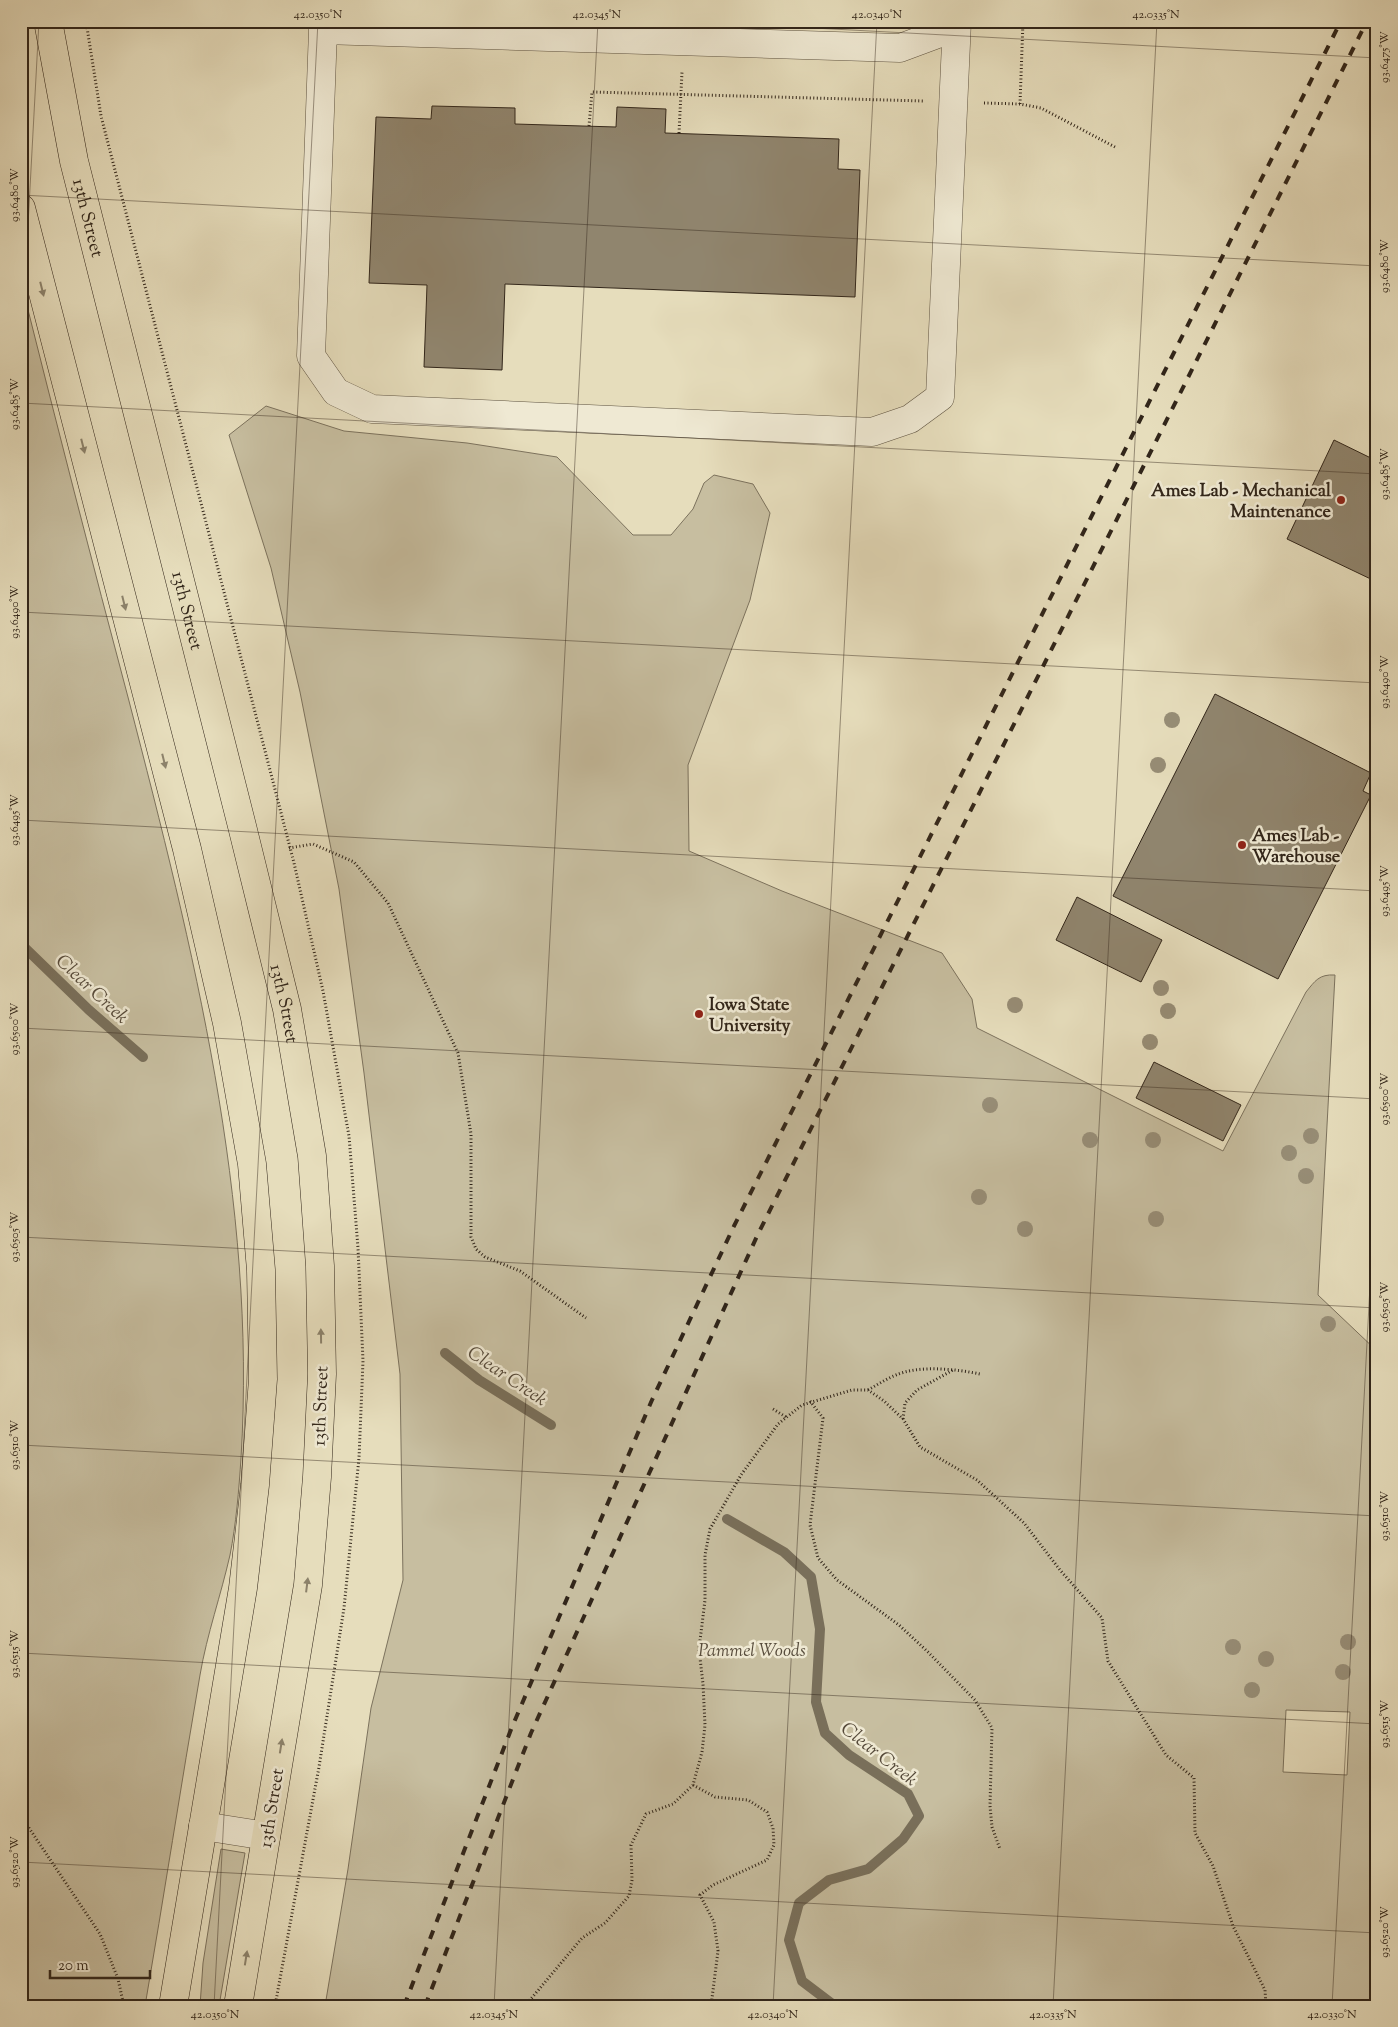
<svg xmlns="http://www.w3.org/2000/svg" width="1398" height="2027" viewBox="0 0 1398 2027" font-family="'Sorts Mill Goudy',serif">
	<rect width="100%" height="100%" fill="#e6ddbc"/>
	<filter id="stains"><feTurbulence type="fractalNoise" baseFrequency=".004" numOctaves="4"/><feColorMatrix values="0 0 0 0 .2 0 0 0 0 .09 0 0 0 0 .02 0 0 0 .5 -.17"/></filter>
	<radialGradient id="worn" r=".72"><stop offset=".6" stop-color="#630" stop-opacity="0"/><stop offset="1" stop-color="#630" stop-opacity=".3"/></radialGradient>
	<g fill="#c7bea0" stroke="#7c725d" fill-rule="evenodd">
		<path d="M21,282C56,422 92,562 129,701C193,948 257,1201 241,1458C239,1489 236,1525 230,1555C221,1595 207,1634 200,1675C181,1785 164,1896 145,2006H21Z"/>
		<path d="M266,406L344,431L467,443L557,457L633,535H671L693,509L704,483L714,475L753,484L770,513L750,600L688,765L689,851L782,891L942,953L972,999L977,1028L1223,1151L1306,992C1315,981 1319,974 1335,975L1318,1295L1377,1351V2006H325L348,1869L371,1708L403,1580L400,1374L364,1073L339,889L300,692L271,568L229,435ZM1286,1710L1350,1712L1347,1775L1283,1772Z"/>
		<path d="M221,1849L245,1853L219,2006H200L203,1963Z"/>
	</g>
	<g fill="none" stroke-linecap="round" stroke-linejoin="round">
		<g stroke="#796f5a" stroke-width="10">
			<path d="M21,944L89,1010L143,1057"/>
			<path d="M445,1353L479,1380L551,1425"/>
			<path d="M727,1519L784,1552L811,1577L820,1629L816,1702L825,1733L849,1755L908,1794L919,1816L903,1839L868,1869L829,1880L799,1903L789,1940L802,1981L835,2006"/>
		</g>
	</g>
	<g fill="#90856e" stroke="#32261a">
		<path d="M432,106L515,108V124L616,127L617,107L666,109L665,133L839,139L838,169L860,170L855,297L505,284L502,370L424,367L427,285L369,283L376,117L431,119Z"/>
		<path d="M1334,440L1377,461V582L1287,539Z"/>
		<path d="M1215,694L1371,773L1363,791L1371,795L1278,979L1113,896Z"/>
		<path d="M1077,897L1162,940L1141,982L1056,940Z"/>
		<path d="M1154,1062L1241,1105L1223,1141L1136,1098Z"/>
	</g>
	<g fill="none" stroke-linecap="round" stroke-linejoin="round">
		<defs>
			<g id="minor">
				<path d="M948,21L935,35L900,48L323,30L311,356L336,392L372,409L872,432L910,419L940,397L957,21"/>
				<path d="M203,1826L266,1836"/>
			</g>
			<g id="major">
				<path id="s1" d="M48,21L74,161L242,826L287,1009L312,1156L320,1266L322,1374L317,1477L308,1585L238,2006"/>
				<path d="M21,208L187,849L227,1023L252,1164L261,1270L263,1379L255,1485L243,1588L173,2006"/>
			</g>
		</defs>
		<use href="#minor" stroke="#5f5442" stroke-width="29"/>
		<use href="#major" stroke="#32261a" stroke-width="29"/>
		<g stroke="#32261a" stroke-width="3" stroke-dasharray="1 2.5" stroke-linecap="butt">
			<path d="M86,21L101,116L294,863L323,991L349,1136L358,1248L363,1361L359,1458L344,1608L319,1767L275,2006"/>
			<path d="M984,103L1020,104L1041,108L1115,147"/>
			<path d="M1020,104L1023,21"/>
			<path d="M589,126L592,92L923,101"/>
			<path d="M679,133L682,72"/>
			<path d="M289,848L313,844L354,862L388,903L458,1053L471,1134V1237L476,1249L485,1257L520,1271L586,1318"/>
			<path d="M868,1390C877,1385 886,1379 896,1375C919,1365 956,1369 980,1374"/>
			<path d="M810,1401L823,1418L810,1525L818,1558L837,1580L899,1625L928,1652L975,1700L992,1728L990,1806L992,1827L1000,1849"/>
			<path d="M773,1409L786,1417"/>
			<path d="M903,1419L905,1403L917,1390L953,1370"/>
			<path d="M693,1785L715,1797L748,1800L767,1812L773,1828L774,1845L767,1860L713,1885L700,1895L714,1922L718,1951L711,2006"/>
			<path d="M21,1816L100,1934L118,1979L124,2006"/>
			<path d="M520,2006L530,2000L582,1938L605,1923L629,1896L632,1880L631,1845L646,1814L673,1804L693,1785L702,1752L705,1725L703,1684L699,1649L705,1600V1555L710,1529L741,1475L778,1424L802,1405L852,1390H868L884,1401L903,1419L920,1447L977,1480L1024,1523L1060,1570L1102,1618L1108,1661L1166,1755L1194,1778L1195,1833L1213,1866L1233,1926L1265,1990L1266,2006"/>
		</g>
		<use href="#minor" stroke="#efe9d3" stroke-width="28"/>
		<use href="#major" stroke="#e6ddbc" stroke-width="28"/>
		<g stroke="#32261a" stroke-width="4" stroke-dasharray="9 9" stroke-linecap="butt">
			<path d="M404,2006L512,1727L652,1400L734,1226L1341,21"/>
			<path d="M425,2006L531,1733L758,1234L1367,21"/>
		</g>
	</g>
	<g fill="#978d76">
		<circle cx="1172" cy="720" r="8"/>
		<circle cx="1158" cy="765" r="8"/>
		<circle cx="1161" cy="988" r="8"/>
		<circle cx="1015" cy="1005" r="8"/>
		<circle cx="1168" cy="1011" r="8"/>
		<circle cx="1150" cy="1042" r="8"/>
		<circle cx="990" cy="1105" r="8"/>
		<circle cx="1311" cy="1136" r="8"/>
		<circle cx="1090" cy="1140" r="8"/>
		<circle cx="1153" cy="1140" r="8"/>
		<circle cx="1289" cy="1153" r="8"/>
		<circle cx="1306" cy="1176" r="8"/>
		<circle cx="979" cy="1197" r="8"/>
		<circle cx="1156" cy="1219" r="8"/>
		<circle cx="1025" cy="1229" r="8"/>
		<circle cx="1328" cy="1324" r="8"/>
		<circle cx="1348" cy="1642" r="8"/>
		<circle cx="1233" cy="1647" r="8"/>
		<circle cx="1266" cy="1659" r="8"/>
		<circle cx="1343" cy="1672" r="8"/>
		<circle cx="1252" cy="1690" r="8"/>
	</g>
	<defs><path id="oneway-solid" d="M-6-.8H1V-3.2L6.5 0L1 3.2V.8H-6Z" transform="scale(1.25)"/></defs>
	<g fill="#8c826b">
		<use href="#oneway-solid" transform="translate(42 289) rotate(76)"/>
		<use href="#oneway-solid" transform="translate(83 446) rotate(76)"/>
		<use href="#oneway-solid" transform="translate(124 603) rotate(76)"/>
		<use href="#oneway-solid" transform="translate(164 761) rotate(76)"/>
		<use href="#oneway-solid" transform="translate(321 1336) rotate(-91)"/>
		<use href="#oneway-solid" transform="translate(307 1585) rotate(-83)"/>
		<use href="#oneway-solid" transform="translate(281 1746) rotate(-81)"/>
		<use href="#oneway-solid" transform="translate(246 1958) rotate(-81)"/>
	</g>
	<path fill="none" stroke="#32261a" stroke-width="1" stroke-opacity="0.45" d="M682,21L1377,58M21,195L1377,266M21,355L39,21M21,403L1377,474M21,612L1377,683M21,820L1377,891M21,1028L1377,1099M21,1237L1377,1308M21,1445L1377,1516M21,1653L1377,1724M21,1862L1377,1933M214,2006L318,21M494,2006L598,21M773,2006L877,21M1053,2006L1157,21M1332,2006L1377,1153"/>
	<g fill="#8f2418" stroke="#efe9d3" stroke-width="2">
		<circle cx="1341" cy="500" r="5"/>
		<circle cx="1242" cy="845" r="5"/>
		<circle cx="699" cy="1014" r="5"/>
	</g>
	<g text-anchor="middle" stroke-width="5" stroke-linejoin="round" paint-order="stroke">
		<g font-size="18" fill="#32261a" stroke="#efe9d3">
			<text dy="6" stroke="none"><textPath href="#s1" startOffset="201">13th Street</textPath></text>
			<text dy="6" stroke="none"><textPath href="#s1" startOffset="606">13th Street</textPath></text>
			<text dy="6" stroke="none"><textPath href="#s1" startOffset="1011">13th Street</textPath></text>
			<text transform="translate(320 1406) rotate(-88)" y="6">13th Street</text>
			<text transform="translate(271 1808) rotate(-81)" y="6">13th Street</text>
		</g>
		<g font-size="18" font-weight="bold" fill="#32261a" stroke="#efe9d3" text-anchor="start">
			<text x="1331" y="496" text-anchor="end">Ames Lab - Mechanical<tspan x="1331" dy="21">Maintenance</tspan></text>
			<text x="1252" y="841">Ames Lab -<tspan x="1252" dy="21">Warehouse</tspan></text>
			<text x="709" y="1010">Iowa State<tspan x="709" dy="21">University</tspan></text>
		</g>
		<g font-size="18" font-style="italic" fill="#574c3c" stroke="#efe9d3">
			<text x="752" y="1656">Pammel Woods</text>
		</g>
		<g font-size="19" font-style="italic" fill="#564a3a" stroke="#efe9d3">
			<text transform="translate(93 988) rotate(43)" y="7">Clear Creek</text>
			<text transform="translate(508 1375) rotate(34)" y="7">Clear Creek</text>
			<text transform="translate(880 1753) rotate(38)" y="7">Clear Creek</text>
		</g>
	</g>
	<rect width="1398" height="2027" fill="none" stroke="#e6ddbc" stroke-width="55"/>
	<path d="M50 1970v8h100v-8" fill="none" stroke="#32261a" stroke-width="2.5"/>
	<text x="58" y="1970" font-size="15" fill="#32261a" stroke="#efe9d3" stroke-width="4" paint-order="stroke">20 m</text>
	<rect x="28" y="28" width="1342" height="1972" fill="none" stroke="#32261a" stroke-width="2"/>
	<g font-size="12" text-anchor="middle" fill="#32261a">
		<text x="318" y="18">42.0350°N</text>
		<text x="597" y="18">42.0345°N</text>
		<text x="877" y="18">42.0340°N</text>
		<text x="1156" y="18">42.0335°N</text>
		<text transform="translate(1384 57) rotate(-90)" y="4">93.6475°W</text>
		<text transform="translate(14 195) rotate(-90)" y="4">93.6480°W</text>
		<text transform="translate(1384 266) rotate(-90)" y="4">93.6480°W</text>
		<text transform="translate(14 404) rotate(-90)" y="4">93.6485°W</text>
		<text transform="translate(1384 474) rotate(-90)" y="4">93.6485°W</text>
		<text transform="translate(14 612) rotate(-90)" y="4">93.6490°W</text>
		<text transform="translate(1384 682) rotate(-90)" y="4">93.6490°W</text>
		<text transform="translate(14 820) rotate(-90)" y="4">93.6495°W</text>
		<text transform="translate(1384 891) rotate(-90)" y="4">93.6495°W</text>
		<text transform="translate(14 1029) rotate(-90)" y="4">93.6500°W</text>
		<text transform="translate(1384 1099) rotate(-90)" y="4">93.6500°W</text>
		<text transform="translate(14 1237) rotate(-90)" y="4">93.6505°W</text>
		<text transform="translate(1384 1307) rotate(-90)" y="4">93.6505°W</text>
		<text transform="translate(14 1445) rotate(-90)" y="4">93.6510°W</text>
		<text transform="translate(1384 1516) rotate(-90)" y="4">93.6510°W</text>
		<text transform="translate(14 1654) rotate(-90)" y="4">93.6515°W</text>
		<text transform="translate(1384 1724) rotate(-90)" y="4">93.6515°W</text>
		<text transform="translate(14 1862) rotate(-90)" y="4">93.6520°W</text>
		<text transform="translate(1384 1932) rotate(-90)" y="4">93.6520°W</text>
		<text x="215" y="2018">42.0350°N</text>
		<text x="494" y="2018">42.0345°N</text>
		<text x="773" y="2018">42.0340°N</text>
		<text x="1053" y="2018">42.0335°N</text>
		<text x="1332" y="2018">42.0330°N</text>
	</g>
	<rect width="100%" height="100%" filter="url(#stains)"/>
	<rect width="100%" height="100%" fill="url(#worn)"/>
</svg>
